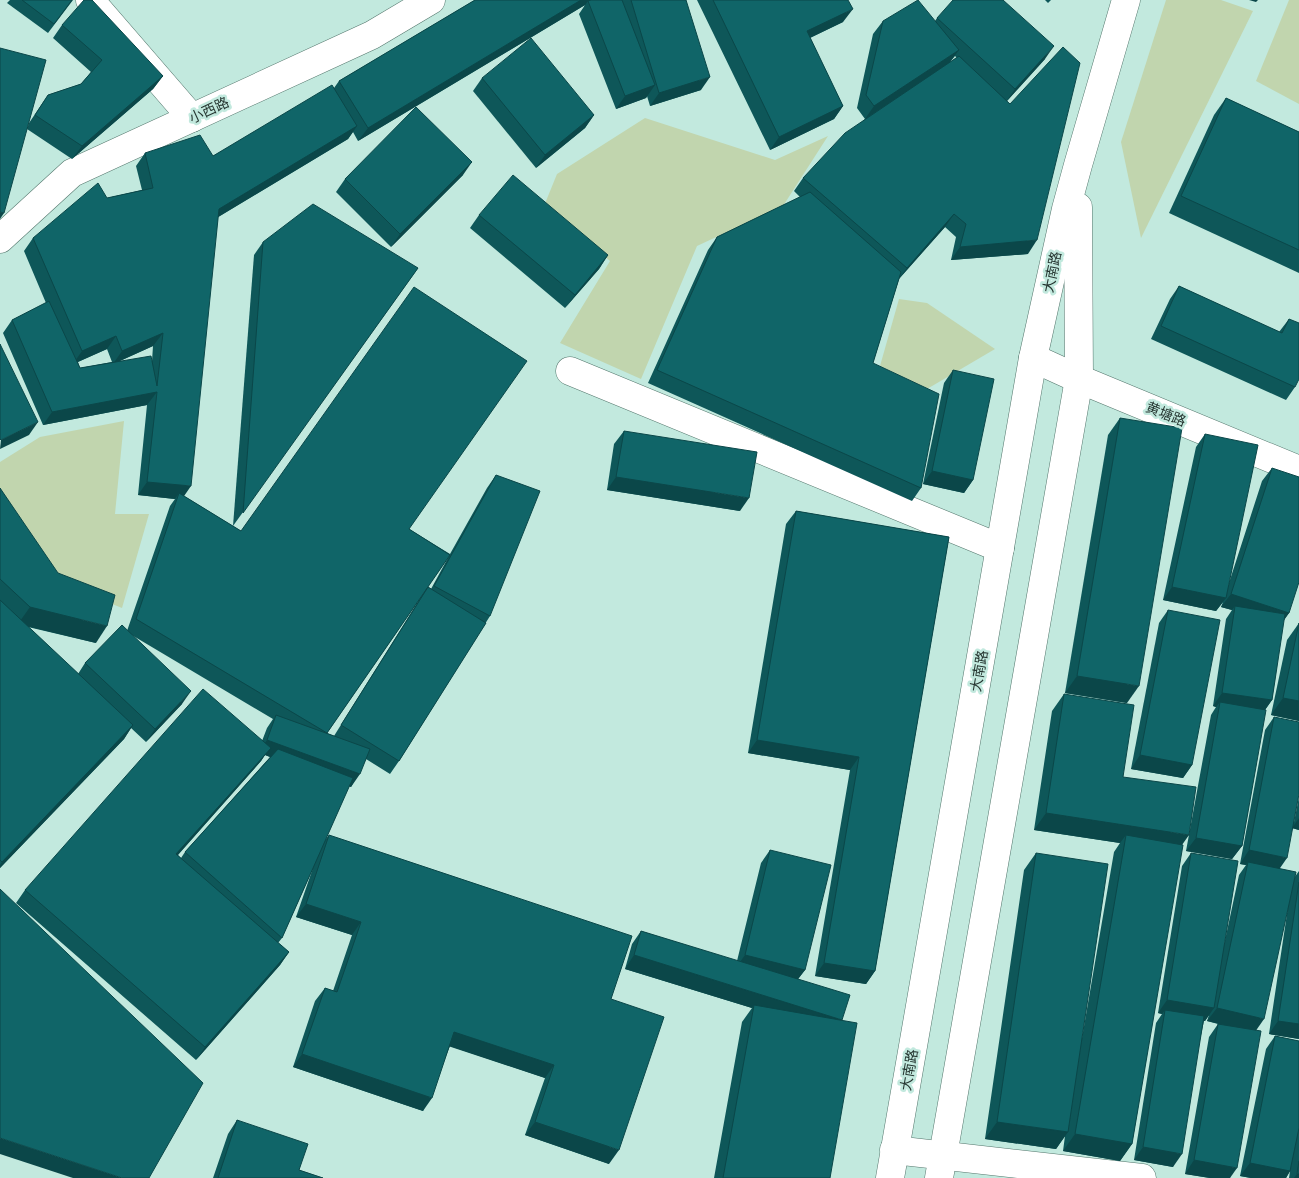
<svg xmlns="http://www.w3.org/2000/svg" width="1299" height="1178" viewBox="0 0 1299 1178" font-family="Cabin,'Noto Sans SC',sans-serif">
	<rect width="100%" height="100%" fill="#c2e9de"/>
	<g fill="#c1d5ae">
		<path d="M1166,0H1221L1253,11L1141,238L1121,142Z"/>
		<path d="M1289,0H1299V104L1256,81Z"/>
		<path d="M645,118L775,160L828,136L783,206L697,246L641,379L560,343L610,261L544,206L557,174Z"/>
		<path d="M899,299L927,303L995,349L927,389L880,366Z"/>
		<path d="M124,421L115,514H149L122,608L50,579L0,501V462L40,437Z"/>
	</g>
	<g fill="none" stroke-linecap="round" stroke-linejoin="round">
		<defs>
			<g id="minor">
				<path d="M90,0L192,118"/>
				<path d="M0,239L72,173L372,35L431,0"/>
				<path d="M1033,358L1079,379L1299,470"/>
				<path d="M570,371L1000,548"/>
				<path d="M894,1150L1142,1178"/>
				<path d="M890,1178L1033,358L1066,209L1078,165L1126,0"/>
				<path d="M939,1178L1079,379L1078,207"/>
			</g>
		</defs>
		<use href="#minor" stroke="#53766c" stroke-width="29"/>
		<use href="#minor" stroke="#fff" stroke-width="28"/>
	</g>
	<g fill="#0e5759" fill-rule="evenodd">
		<path d="M10,0H73L48,33L7,3Z"/>
		<path d="M475,0H686L701,90L650,106L647,96L646,98L616,109L579,14L585,5L358,141L353,132L348,139L218,217L184,496L241,531L409,529L450,554L487,488L496,475L490,616L399,761L390,774L366,759L351,787L349,786L325,840L329,835L611,999L609,1164L525,1135L545,1078L450,1046L423,1111L293,1067L315,1001L325,988L333,991L352,935L296,917L313,868L282,938L278,943L289,952L280,965L196,1060L16,903L25,890L262,741L267,728L273,719L130,634L182,704L146,742L131,728L124,739L0,868V488L96,643L28,627L78,674L85,663L127,631L170,506L175,499L138,495L147,405L43,425L3,333L12,320L46,303L24,251L33,238L107,198L142,190L136,166L145,153L213,156L334,88L339,81ZM153,346L152,361H120ZM107,349L112,362L80,368L78,362ZM449,556L431,589L428,587L419,600L334,736L327,733ZM265,755L270,757L185,852L181,858L178,855L261,761Z"/>
		<path d="M697,0H848L843,22L810,38L843,106L834,119L770,150Z"/>
		<path d="M1045,0H1051L1048,3Z"/>
		<path d="M937,18L1045,59L1007,101L1028,254L951,260L956,237L945,227L899,279L873,363L921,488L912,501L648,383L708,250L717,237L800,197L794,191L803,178L865,119L857,108L873,34L883,21H935ZM955,56L957,58L950,62Z"/>
		<path d="M62,25L163,76L153,89L72,159L27,129L29,123L48,95L81,84L91,72L53,38Z"/>
		<path d="M482,78L594,115L585,128L536,168L473,91Z"/>
		<path d="M1226,98L1299,132V273L1169,213L1214,115Z"/>
		<path d="M463,175L391,247L336,192L345,179Z"/>
		<path d="M479,215L608,255L599,269L565,308L470,228Z"/>
		<path d="M263,242L418,268L233,526L254,255Z"/>
		<path d="M1179,286L1279,332L1289,319L1295,387L1286,400L1151,339L1170,299Z"/>
		<path d="M953,370L973,480L964,493L923,484L944,383Z"/>
		<path d="M1120,418L1127,703L1065,693L1108,435Z"/>
		<path d="M624,431L740,511L607,490L614,444Z"/>
		<path d="M1205,434L1228,586L1262,481L1272,468L1289,613L1283,621L1272,700L1265,710L1242,846L1232,859L1186,851L1211,715L1216,707L1213,706L1226,619L1232,610L1221,607L1223,602L1216,611L1163,600L1196,447Z"/>
		<path d="M796,511L949,537L875,971L866,984L815,976L850,770L748,753L786,524Z"/>
		<path d="M1168,610L1192,765L1183,778L1131,769L1159,623Z"/>
		<path d="M1299,623V721L1271,715L1287,640Z"/>
		<path d="M1064,694L1123,777L1182,845L1132,1144L1120,1161L1063,1151L1065,1136L1056,1149L985,1139L1024,870L1036,853L1082,1038L1114,852L1120,843L1034,830L1052,711Z"/>
		<path d="M1274,717L1294,822L1299,797V830L1292,828L1279,868L1294,878L1299,871V1039L1269,1034L1288,907L1256,1030L1230,1178H1210L1185,1174L1209,1037L1218,1024L1207,1021L1209,1015L1205,1021H1204L1173,1167L1134,1160L1156,1023L1162,1014L1158,1013L1182,866L1191,853L1224,945L1239,875L1246,865L1240,864L1265,730Z"/>
		<path d="M770,850L805,970L798,979L841,1021L830,1178H714L742,1022L752,1008L625,969L632,944L641,931L737,961L761,863Z"/>
		<path d="M1275,1036L1299,1041V1178H1289L1290,1171L1286,1178H1251L1240,1176L1266,1049Z"/>
		<path d="M237,1120L299,1170L323,1178H213L228,1134Z"/>
	</g>
	<g fill="#0b4749">
		<path d="M581,0H594L588,1L585,5L358,141L368,128Z"/>
		<path d="M1249,0H1258L1256,2Z"/>
		<path d="M853,9L843,22L797,44L807,31Z"/>
		<path d="M1054,46L1045,59L1006,102L1015,89Z"/>
		<path d="M959,50L949,63L865,119L874,106Z"/>
		<path d="M163,76L153,89L72,159L82,146Z"/>
		<path d="M710,77L701,90L650,106L659,93Z"/>
		<path d="M655,85L646,98L616,109L625,96Z"/>
		<path d="M843,106L834,119L770,150L779,137Z"/>
		<path d="M594,115L585,128L536,168L545,155Z"/>
		<path d="M357,126L348,139L210,222L219,209Z"/>
		<path d="M472,162L463,175L391,247L400,234Z"/>
		<path d="M0,212L4,213L0,219Z"/>
		<path d="M954,214L945,227L897,281L907,268Z"/>
		<path d="M1037,240L1028,254L951,260L960,247Z"/>
		<path d="M608,255L599,269L565,308L575,295Z"/>
		<path d="M163,333L153,346L113,364L122,351Z"/>
		<path d="M116,336L107,349L73,364L82,351Z"/>
		<path d="M157,392L147,405L43,425L52,412Z"/>
		<path d="M38,422L29,435L0,449L1,440Z"/>
		<path d="M932,471L973,480L964,493L923,484Z"/>
		<path d="M616,477L749,498L740,511L607,490Z"/>
		<path d="M147,482L191,486L182,499L179,493L175,499L138,495Z"/>
		<path d="M1172,587L1226,598L1216,611L1163,600Z"/>
		<path d="M1231,594L1289,613L1280,626L1235,606L1232,610L1221,607Z"/>
		<path d="M30,607L107,626L96,643L18,624Z"/>
		<path d="M1077,676L1139,686L1127,703L1065,693Z"/>
		<path d="M191,691L182,704L146,742L155,729Z"/>
		<path d="M1222,693L1272,700L1262,714L1220,702L1216,707L1213,706Z"/>
		<path d="M1283,698L1299,701V721L1271,715Z"/>
		<path d="M133,725L124,739L0,868V865L2,862Z"/>
		<path d="M267,740L360,774L351,787L265,755L261,761L167,867L176,854L258,753Z"/>
		<path d="M757,740L859,757L850,770L748,753Z"/>
		<path d="M1140,755L1192,765L1183,778L1131,769Z"/>
		<path d="M1046,813L1189,835L1177,852L1126,835L1120,843L1034,830Z"/>
		<path d="M1299,818V830L1292,828Z"/>
		<path d="M1196,838L1242,846L1232,859L1186,851Z"/>
		<path d="M1249,850L1287,858L1278,871L1248,862L1246,865L1240,864Z"/>
		<path d="M306,904L361,922L352,935L296,917Z"/>
		<path d="M289,952L280,965L196,1060L205,1047Z"/>
		<path d="M634,955L842,1020L833,1033L754,1005L752,1008L625,969Z"/>
		<path d="M745,955L805,970L795,983L735,969Z"/>
		<path d="M824,963L875,971L866,984L815,976Z"/>
		<path d="M1167,1000L1214,1008L1205,1021L1164,1014L1165,1010L1162,1014L1158,1013Z"/>
		<path d="M1217,1008L1264,1019L1255,1032L1207,1021Z"/>
		<path d="M1278,1021L1299,1024V1039L1269,1034Z"/>
		<path d="M454,1032L554,1065L545,1078L445,1045Z"/>
		<path d="M302,1054L432,1098L423,1111L293,1067Z"/>
		<path d="M535,1122L619,1150L609,1164L525,1135Z"/>
		<path d="M997,1122L1068,1132L1056,1149L985,1139Z"/>
		<path d="M1075,1134L1132,1144L1120,1161L1063,1151Z"/>
		<path d="M0,1138L122,1178H73L0,1154Z"/>
		<path d="M1143,1147L1182,1154L1173,1167L1134,1160Z"/>
		<path d="M1194,1160L1237,1168L1230,1178H1210L1185,1174Z"/>
		<path d="M1250,1163L1290,1171L1286,1178H1251L1240,1176Z"/>
		<path d="M1297,1174H1299V1178H1294Z"/>
	</g>
	<g fill="#106568" stroke="#0b4749">
		<path d="M22,0H72L54,24Z"/>
		<path d="M84,0H92L163,76L82,146L35,115L48,95L81,84L102,60L62,25Z"/>
		<path d="M475,0H581L368,128L339,81Z"/>
		<path d="M591,0H622L655,85L625,96L588,1Z"/>
		<path d="M631,0H686L710,77L659,93Z"/>
		<path d="M713,0H848L853,9L807,31L843,106L779,137Z"/>
		<path d="M918,0L959,50L874,106L866,95L883,21Z"/>
		<path d="M953,0H1003L1054,46L1015,89L937,18Z"/>
		<path d="M531,38L594,115L545,155L482,78Z"/>
		<path d="M1063,47L1080,63L1037,240L960,247L966,224L954,214L907,268L803,178L845,133L959,56L1010,104Z"/>
		<path d="M0,48L46,60L4,213L0,212Z"/>
		<path d="M332,85L357,126L219,209L191,486L147,482L157,392L52,412L12,320L49,301L80,368L151,356L157,386L163,333L122,351L116,336L82,351L33,238L98,183L107,198L153,188L145,153L200,135L213,156Z"/>
		<path d="M1226,98L1299,132V250L1181,196Z"/>
		<path d="M416,107L472,162L400,234L345,179Z"/>
		<path d="M513,175L608,255L575,295L479,215Z"/>
		<path d="M810,192L901,272L873,363L939,394L921,488L657,370L717,237Z"/>
		<path d="M313,204L418,268L243,513L263,242Z"/>
		<path d="M1179,286L1282,333L1289,319L1299,323V379L1295,387L1161,326Z"/>
		<path d="M414,287L527,361L409,529L450,555L327,733L136,619L179,493L241,531Z"/>
		<path d="M0,344L38,422L1,440L0,439Z"/>
		<path d="M953,370L994,379L973,480L932,471Z"/>
		<path d="M1120,418L1182,428L1139,686L1077,676Z"/>
		<path d="M624,431L757,452L749,498L616,477Z"/>
		<path d="M1205,434L1258,445L1226,598L1172,587Z"/>
		<path d="M1272,468L1299,477V582L1289,613L1231,594Z"/>
		<path d="M496,475L540,491L490,616L434,586Z"/>
		<path d="M0,488L58,573L115,595L107,626L30,607L0,579Z"/>
		<path d="M796,511L949,537L875,971L824,963L859,757L757,740Z"/>
		<path d="M428,587L486,623L399,761L341,725Z"/>
		<path d="M0,600L133,725L2,862L0,860Z"/>
		<path d="M1235,606L1285,614L1272,700L1222,693Z"/>
		<path d="M1168,610L1220,620L1192,765L1140,755Z"/>
		<path d="M1299,623V701L1283,698Z"/>
		<path d="M122,625L191,691L155,729L85,663Z"/>
		<path d="M203,689L271,748L176,854L289,952L205,1047L25,890Z"/>
		<path d="M1064,694L1134,705L1123,777L1196,787L1189,835L1046,813Z"/>
		<path d="M1220,702L1266,710L1242,846L1196,838Z"/>
		<path d="M276,715L370,749L360,774L267,740Z"/>
		<path d="M1274,717L1299,722V794L1287,858L1249,850Z"/>
		<path d="M278,749L353,778L282,938L185,852Z"/>
		<path d="M329,835L632,936L611,999L664,1017L619,1150L535,1122L554,1065L454,1032L432,1098L302,1054L325,988L337,992L361,922L306,904Z"/>
		<path d="M1126,835L1183,845L1132,1144L1075,1134Z"/>
		<path d="M770,850L831,865L805,970L745,955Z"/>
		<path d="M1036,853L1108,864L1068,1132L997,1122Z"/>
		<path d="M1191,853L1238,861L1214,1008L1167,1000Z"/>
		<path d="M1248,862L1296,872L1264,1019L1217,1008Z"/>
		<path d="M1299,882V1024L1278,1021Z"/>
		<path d="M0,889L203,1083L149,1178H122L0,1138Z"/>
		<path d="M641,931L850,995L842,1020L634,955Z"/>
		<path d="M754,1005L857,1023L830,1178H723Z"/>
		<path d="M1165,1010L1204,1016L1182,1154L1143,1147Z"/>
		<path d="M1218,1024L1261,1031L1237,1168L1194,1160Z"/>
		<path d="M1275,1036L1299,1041V1128L1290,1171L1250,1163Z"/>
		<path d="M237,1120L308,1144L299,1170L323,1178H218Z"/>
		<path d="M1299,1161V1174H1297Z"/>
	</g>
	<g text-anchor="middle" stroke-width="5" stroke-linejoin="round" paint-order="stroke">
		<g font-size="14" fill="#263631" stroke="#c2e9de">
			<text transform="translate(209 110) rotate(-25)" y="5">小西路</text>
			<text transform="translate(1052 272) rotate(-78)" y="5">大南路</text>
			<text transform="translate(1166 414) rotate(22)" y="5">黄塘路</text>
			<text transform="translate(979 671) rotate(-80)" y="5">大南路</text>
			<text transform="translate(909 1070) rotate(-80)" y="5">大南路</text>
		</g>
	</g>
</svg>
